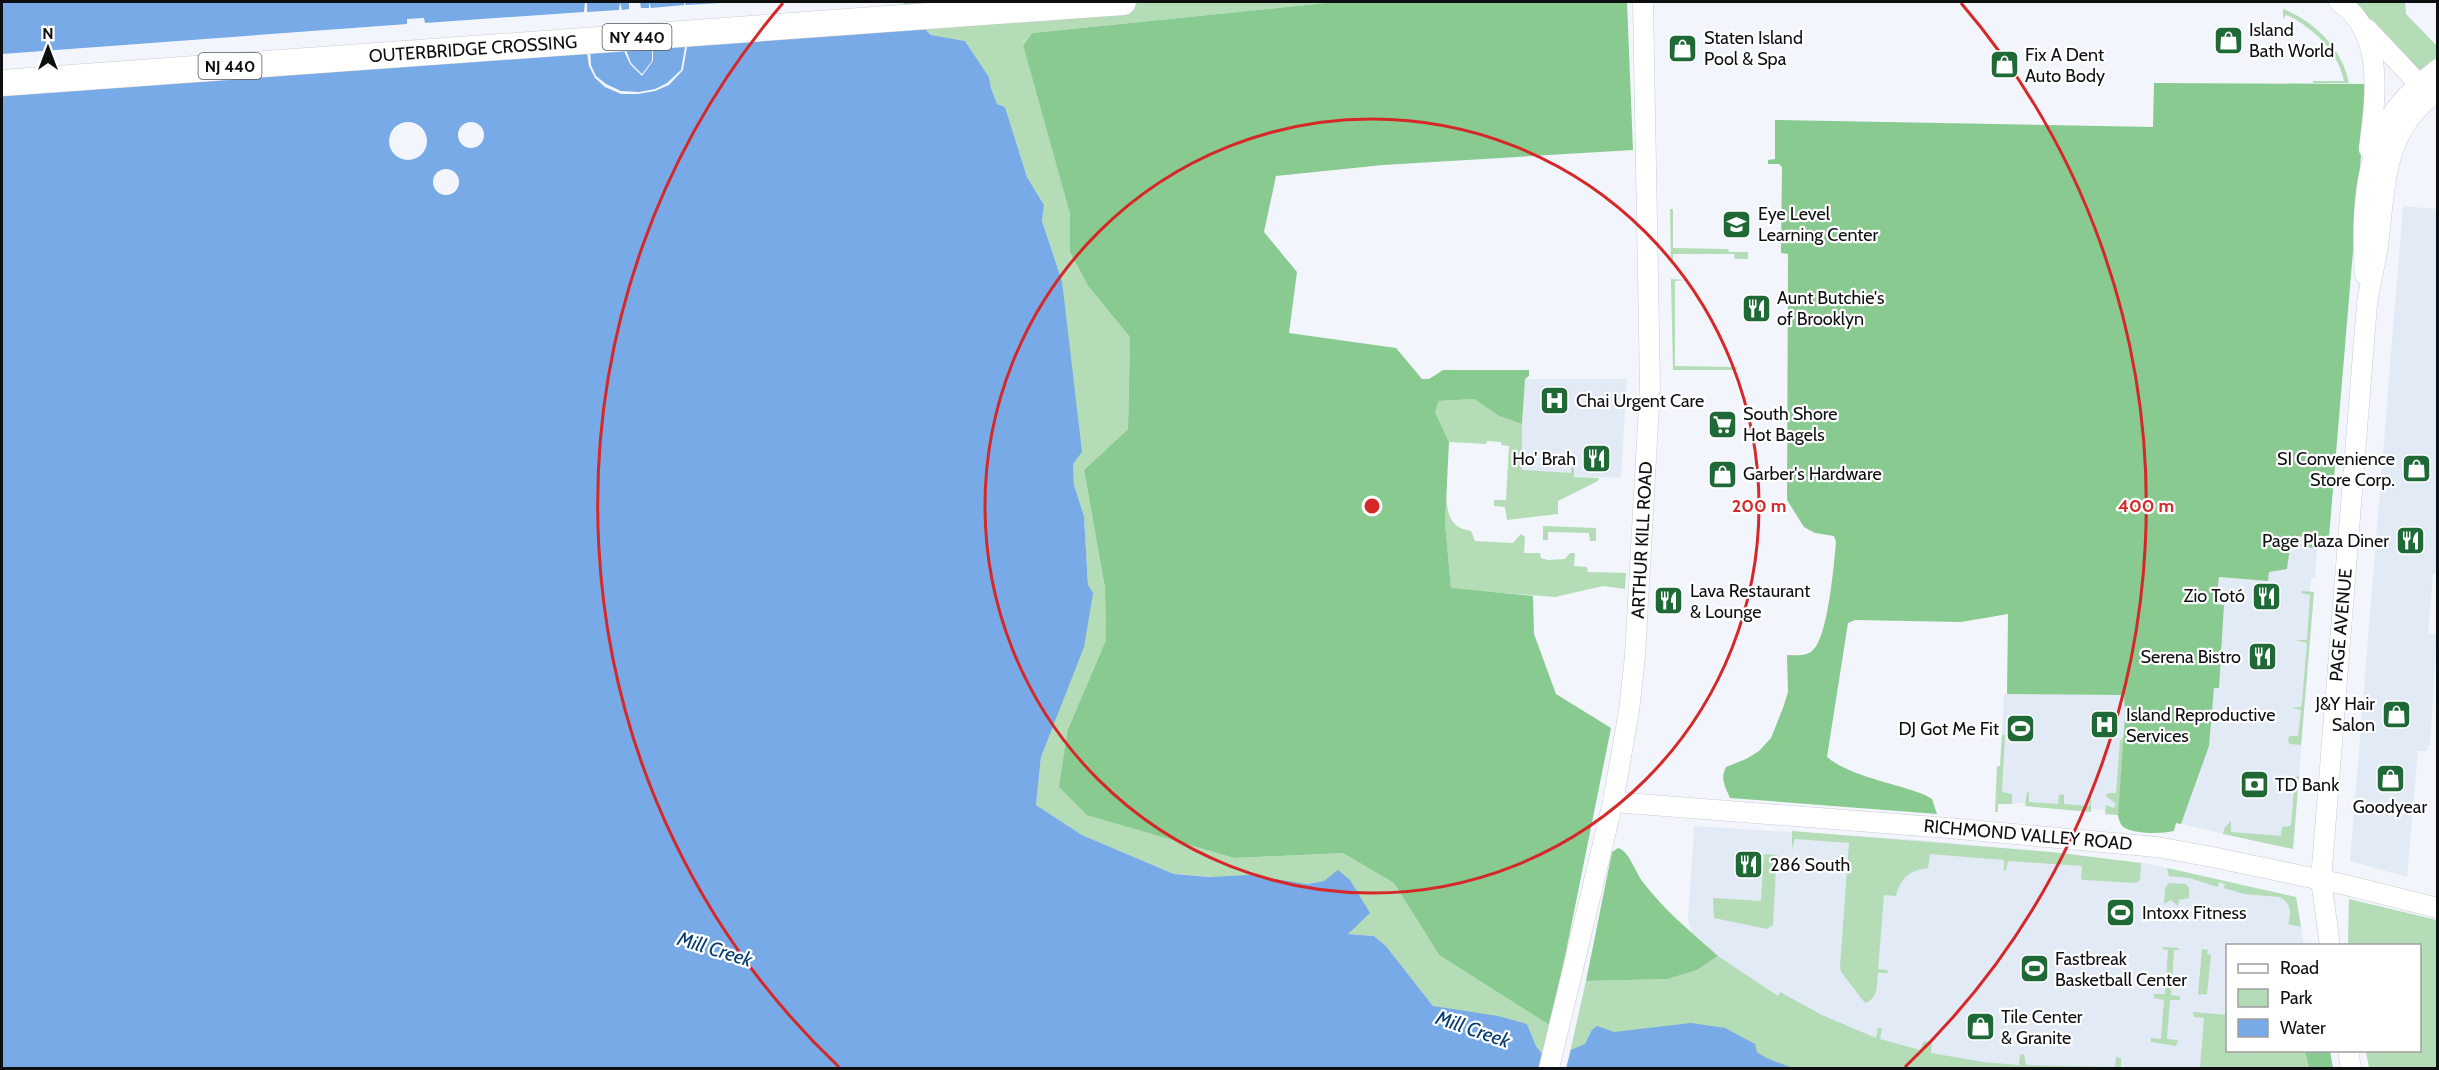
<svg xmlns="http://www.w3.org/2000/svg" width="2439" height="1070" viewBox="0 0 2439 1070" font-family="Cabin,sans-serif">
	<rect width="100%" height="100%" fill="#f2f6fc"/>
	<g fill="#e2eaf6">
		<path d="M2403,206L2437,209L2438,574H2433L2428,633L2437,634L2430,745L2428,746L2427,751H2418L2407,877L2350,861Z"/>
		<path d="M1525,379H1627L1621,478L1519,474Z"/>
		<path d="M2295,536L2305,537V547L2313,548L2314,537H2318L2315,578H2311L2310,591L2314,592L2293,849L2181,824L2209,746L2214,687H2219L2224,605L2216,604L2219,577L2268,581L2269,571L2287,569L2290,547Z"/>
		<path d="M2004,694L2124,695L2125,716L2118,815L2105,814L2104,810L2092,809L2091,812L2025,806V803L1998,804Z"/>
		<path d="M1694,826L1933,841L2145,863L2296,897L2304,945L2228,946L2227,1019L2203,1068H2006L1866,1041L1778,996L1718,956L1692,933L1688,920Z"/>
	</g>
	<g fill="#b3dcb7">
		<path d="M898,2H939V5L987,2H1335L1032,33L1023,44L1070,214V254L1088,286L1130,337L1128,429L1084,470L1105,588L1106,640L1068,729L1235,858L1343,853L1394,883L1439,955L1551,1026L1543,1055L1536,1046L1527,1024L1433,1006L1386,946L1374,936L1347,934L1324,881L1307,884L1174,874L1082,835L1036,805L1041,757L1060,707L1088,585L1084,516L1074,485L1062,281L1042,221L1044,205L1027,177L1005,107L997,104L991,88L989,77L965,41L931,35Z"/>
		<path d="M2354,2H2405L2406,14L2437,46V61L2419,72L2414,70Z"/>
		<path d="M2283,9C2315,21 2343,50 2349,83H2313V81H2344C2338,52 2315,30 2291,17L2286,15L2283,19Z"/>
		<path d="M1670,209H1673V248L1728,249L1729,252H1748V259H1735L1734,254H1673V263L1671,264Z"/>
		<path d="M1671,279L1686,280L1675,281V366L1737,367V370H1673Z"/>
		<path d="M1474,399L1499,416L1522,424V470L1571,473L1572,461H1574V477L1599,478L1598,481L1558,501V514L1507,520L1505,507L1494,506V500H1506L1509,446L1501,445V442L1487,441L1486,444L1449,442L1435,412L1439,401Z"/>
		<path d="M1446,497C1448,516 1451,528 1471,531L1475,541L1513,543L1521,534L1525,537L1524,553H1540L1541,558L1548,560L1565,559L1570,553H1575L1574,566L1587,567L1588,572L1626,573L1625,589L1603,586L1555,597L1451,589L1445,523Z"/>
		<path d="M1543,526L1596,528V541H1590L1589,533L1548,532V540H1543Z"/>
		<path d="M2302,591L2314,592L2301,745L2290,744L2288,741L2289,736H2298L2301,710L2291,708L2301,707L2302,702L2307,643L2296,640H2307L2310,595L2301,593Z"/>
		<path d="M2002,735H2005L2002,792L2012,794V804H1998V812H1995L1997,766H2000Z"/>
		<path d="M2124,737L2118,815L2105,814L2106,805L2114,808L2116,804L2106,796L2108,793H2116L2120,740Z"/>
		<path d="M2299,776L2293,849L2223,834L2225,827L2231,821V832L2281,836L2282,827L2291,826L2295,777Z"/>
		<path d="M2027,792L2029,793V802L2058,804L2059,795L2062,794L2064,795V804L2089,806L2091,795V812L2025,806Z"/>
		<path d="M1792,831L2052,852L2141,863L2140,880L2136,883L2084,880L2081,879L2082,866L2008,861L2006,870L2004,871V860L1930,854L1928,868C1910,870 1900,878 1896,896L1884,895L1878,969L1887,970L1888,973H1878C1877,985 1878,999 1865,1003L1841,972L1840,966L1849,843L1795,839L1792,849Z"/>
		<path d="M1764,854L1777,855L1776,861L1786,864V868H1776L1773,925L1767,929L1714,918L1713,898L1761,901Z"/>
		<path d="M2167,868L2296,897L2301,927L2288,924C2292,913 2291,903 2280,897L2244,894L2224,888L2225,884L2219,882L2218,887L2189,878L2169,876Z"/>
		<path d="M2169,883L2186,884L2189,888V898L2179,900L2178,906L2171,900L2164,904L2165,888Z"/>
		<path d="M2349,899L2437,920V1068H2369L2366,1051L2420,1050V946L2348,945Z"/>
		<path d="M2163,947L2179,948V950H2174L2171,995L2180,996V1000H2170L2167,1039L2178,1040L2176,1046L2151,1042V1038L2161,1039L2164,1000L2154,998V994H2165L2168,950L2163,949Z"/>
		<path d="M2202,949L2208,950L2207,954L2211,955L2207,994L2198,995Z"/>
		<path d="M1718,956L1778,996L1780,992L1822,1015L1876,1038L1878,1028H1882L1880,1039L1920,1050L1924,1041L1932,1043L1931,1053L1983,1062L2019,1065L2020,1055L2024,1054L2026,1065L2115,1067L2116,1057L2121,1058V1067L2179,1068H1743L1568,1061L1586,981L1668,979L1697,970Z"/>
		<path d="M2193,1012L2227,1015L2228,1050L2305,1051L2309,1068H2200L2204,1018L2194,1017Z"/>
	</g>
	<g fill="#89ca90">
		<path d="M1335,2H1627L1633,150L1383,165L1276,176L1264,232L1297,272L1289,333L1396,348L1422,379H1429L1443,370H1529V376L1525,379L1522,424L1499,416L1474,399L1439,401L1435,412L1449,442L1445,523L1451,588L1533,596L1534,634L1556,694L1611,728L1551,1026L1439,955L1394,883L1343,853L1235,858L1087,815L1059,787L1068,729L1106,640L1105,588L1084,470L1128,429L1130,337L1088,286L1070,253V214L1023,45L1032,33Z"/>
		<path d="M2154,83L2367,84L2329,537H2315L2314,548L2305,547V537L2296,536L2295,544L2290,547L2287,569L2269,572L2268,581L2219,577L2216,604L2224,605L2219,688H2214L2209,746L2181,824L2176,823L2174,831C2162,834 2135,834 2125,828C2120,825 2119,820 2118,815L2125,716L2124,695L2007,694L2008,614L1961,622L1855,620L1848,623L1827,757C1851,777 1896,783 1925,795L1932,799L1937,814L1730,798C1725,786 1720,779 1726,767L1746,759L1759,751L1771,738L1783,708L1788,692L1787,655C1796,655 1806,657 1813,650C1828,637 1834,564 1836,542L1834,536L1815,533L1804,527L1787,500L1788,254L1781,253L1782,167L1779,164H1768V160L1775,159V120L2153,127Z"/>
		<path d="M1618,848C1629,851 1635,871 1642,881C1664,910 1691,932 1718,956L1697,970L1668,979L1586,981L1612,852Z"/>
		<path d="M2305,1051H2330L2333,1068H2309Z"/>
	</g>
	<g fill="#77aae7">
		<path d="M2,2H898L931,35L965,41L989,77L991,88L997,104L1005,107L1027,177L1044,205L1042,221L1062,281L1082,452L1073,464L1074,485L1084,516L1088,585L1093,593L1084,647L1041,757L1036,805L1082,835L1174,874L1210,877L1250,875L1307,884L1324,881L1338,870L1350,880L1370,913L1348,934L1374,936L1386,946L1433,1006L1498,1016L1527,1024L1536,1046L1543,1055L1539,1068H2Z"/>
		<path d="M1691,1023L1725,1028L1755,1044L1757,1052C1767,1060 1781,1063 1793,1068H1566L1571,1050L1585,1044L1592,1030L1597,1026L1614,1032Z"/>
	</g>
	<g fill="#f2f6fc" fill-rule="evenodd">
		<path d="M585,2H587V12L619,10L620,2L622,10L629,9V2H640L641,8H649V2L651,8L684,5V2L686,5L738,2H902L923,23L688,41L683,70L669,85L655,91L638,94H621L605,87L595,78L589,66L587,53L2,91V54L407,24V19L424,18L425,23L584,12ZM686,41L681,70L667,83L655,89L639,92L621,91L606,84L596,76L591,65L590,48L624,51L630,64L642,76L653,61V43ZM652,43V61L642,74L631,63L626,50Z"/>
		<circle cx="471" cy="135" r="13"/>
		<circle cx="408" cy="141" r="19"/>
		<circle cx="446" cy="182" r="13"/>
	</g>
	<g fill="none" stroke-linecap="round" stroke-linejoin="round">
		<defs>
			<g id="secondary">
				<path d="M2339,2C2386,32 2375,101 2369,149"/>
				<path d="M2367,29L2419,84L2428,91"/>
				<path d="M2365,275C2361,220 2363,154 2397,108C2408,93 2423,81 2438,69"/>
				<path d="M1613,802L1948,828L2157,847L2212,857L2346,885L2438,908"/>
				<path d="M2330,946L2321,880L2367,304C2370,284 2375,265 2378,245C2386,185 2382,130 2438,91"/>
				<path d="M2348,1050L2351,1068"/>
				<path d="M1549,1068L1613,802L1629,711L1635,656L1650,387L1643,2"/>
			</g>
			<path id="highway" d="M2,83L1123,2"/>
		</defs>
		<use href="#secondary" stroke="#c8cbd1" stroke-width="21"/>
		<use href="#highway" stroke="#c8cbd1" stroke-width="27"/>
		<use href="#secondary" stroke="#fff" stroke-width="20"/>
		<use href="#highway" stroke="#fff" stroke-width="26"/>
	</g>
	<g fill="none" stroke="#d62828" stroke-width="3">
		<circle cx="1372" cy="506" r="387"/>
		<path d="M839 1067A774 774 0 0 1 783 3M1961 3A774 774 0 0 1 1905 1067"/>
	</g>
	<defs>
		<symbol id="shop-square" viewBox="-11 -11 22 22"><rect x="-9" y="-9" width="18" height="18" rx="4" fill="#1f6936" stroke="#fff"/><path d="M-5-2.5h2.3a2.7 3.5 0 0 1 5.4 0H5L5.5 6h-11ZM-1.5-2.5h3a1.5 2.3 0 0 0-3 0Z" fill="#fff"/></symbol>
		<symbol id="school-square" viewBox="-11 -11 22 22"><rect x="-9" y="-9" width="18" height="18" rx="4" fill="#1f6936" stroke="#fff"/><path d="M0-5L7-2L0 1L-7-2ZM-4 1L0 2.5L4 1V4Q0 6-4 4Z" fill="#fff"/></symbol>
		<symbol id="restaurant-square" viewBox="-11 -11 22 22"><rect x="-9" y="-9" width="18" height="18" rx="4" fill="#1f6936" stroke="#fff"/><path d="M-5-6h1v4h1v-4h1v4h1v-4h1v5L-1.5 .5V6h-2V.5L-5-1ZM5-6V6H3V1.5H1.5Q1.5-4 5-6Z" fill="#fff"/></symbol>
		<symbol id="hospital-square" viewBox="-11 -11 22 22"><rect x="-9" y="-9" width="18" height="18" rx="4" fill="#1f6936" stroke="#fff"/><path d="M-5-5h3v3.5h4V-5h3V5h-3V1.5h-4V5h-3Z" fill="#fff"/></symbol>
		<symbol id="supermarket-square" viewBox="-11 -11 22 22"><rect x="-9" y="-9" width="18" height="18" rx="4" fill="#1f6936" stroke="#fff"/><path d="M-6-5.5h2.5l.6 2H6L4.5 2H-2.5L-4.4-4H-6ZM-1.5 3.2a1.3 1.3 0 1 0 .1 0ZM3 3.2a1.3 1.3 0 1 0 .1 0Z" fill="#fff"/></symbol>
		<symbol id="stadium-square" viewBox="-11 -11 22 22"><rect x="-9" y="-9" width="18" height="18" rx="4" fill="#1f6936" stroke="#fff"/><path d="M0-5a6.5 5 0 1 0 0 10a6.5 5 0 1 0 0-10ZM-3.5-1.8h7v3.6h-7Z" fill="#fff"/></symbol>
		<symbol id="bank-square" viewBox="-11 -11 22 22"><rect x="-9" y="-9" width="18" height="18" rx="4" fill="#1f6936" stroke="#fff"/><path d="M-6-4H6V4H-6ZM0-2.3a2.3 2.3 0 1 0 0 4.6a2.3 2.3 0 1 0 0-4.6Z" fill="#fff"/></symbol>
	</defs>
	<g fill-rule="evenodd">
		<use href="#shop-square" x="2212" y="24" width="33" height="33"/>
		<use href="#shop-square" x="1666" y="32" width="33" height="33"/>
		<use href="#shop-square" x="1988" y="48" width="33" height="33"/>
		<use href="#school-square" x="1720" y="208" width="33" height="33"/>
		<use href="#restaurant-square" x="1740" y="292" width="33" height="33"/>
		<use href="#hospital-square" x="1538" y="384" width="33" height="33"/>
		<use href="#supermarket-square" x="1706" y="408" width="33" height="33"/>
		<use href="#restaurant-square" x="1580" y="442" width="33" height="33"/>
		<use href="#shop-square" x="2400" y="452" width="33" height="33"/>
		<use href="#shop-square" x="1706" y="458" width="33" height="33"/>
		<use href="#restaurant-square" x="2394" y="524" width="33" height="33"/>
		<use href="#restaurant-square" x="2250" y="580" width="33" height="33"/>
		<use href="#restaurant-square" x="1652" y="584" width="33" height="33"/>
		<use href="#restaurant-square" x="2246" y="640" width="33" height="33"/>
		<use href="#shop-square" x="2380" y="698" width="33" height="33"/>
		<use href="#hospital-square" x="2088" y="708" width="33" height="33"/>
		<use href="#stadium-square" x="2004" y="712" width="33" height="33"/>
		<use href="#shop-square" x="2374" y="762" width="33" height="33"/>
		<use href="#bank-square" x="2238" y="768" width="33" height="33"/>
		<use href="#restaurant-square" x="1732" y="848" width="33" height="33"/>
		<use href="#stadium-square" x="2104" y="896" width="33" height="33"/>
		<use href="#stadium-square" x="2018" y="952" width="33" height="33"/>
		<use href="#shop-square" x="1964" y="1010" width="33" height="33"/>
	</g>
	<g text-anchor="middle" stroke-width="4.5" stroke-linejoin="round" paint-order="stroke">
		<g fill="#fff" stroke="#565758" stroke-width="1.5">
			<rect x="602.5" y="24" width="69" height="26" rx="4.5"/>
			<rect x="198.5" y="53" width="63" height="26" rx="4.5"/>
		</g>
		<g font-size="16" font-weight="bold" fill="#0e0f11">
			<text x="637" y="43">NY 440</text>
			<text x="230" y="72">NJ 440</text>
		</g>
		<g font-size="18" fill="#0e0f11" stroke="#fff" text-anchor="start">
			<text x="2249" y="36">Island<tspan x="2249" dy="21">Bath World</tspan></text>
			<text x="1704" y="44">Staten Island<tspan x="1704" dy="21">Pool &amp; Spa</tspan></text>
			<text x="2025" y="61">Fix A Dent<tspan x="2025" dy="21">Auto Body</tspan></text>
			<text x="1758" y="220">Eye Level<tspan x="1758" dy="21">Learning Center</tspan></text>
			<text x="1777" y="304">Aunt Butchie's<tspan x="1777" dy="21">of Brooklyn</tspan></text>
			<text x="1576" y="407">Chai Urgent Care</text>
			<text x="1743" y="420">South Shore<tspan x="1743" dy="21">Hot Bagels</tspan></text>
			<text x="1576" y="465" text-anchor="end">Ho' Brah</text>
			<text x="2395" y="465" text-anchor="end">SI Convenience<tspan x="2395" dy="21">Store Corp.</tspan></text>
			<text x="1743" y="480">Garber's Hardware</text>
			<text x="2389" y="547" text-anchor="end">Page Plaza Diner</text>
			<text x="1690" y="597">Lava Restaurant<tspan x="1690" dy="21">&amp; Lounge</tspan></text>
			<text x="2245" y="602" text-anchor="end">Zio Totó</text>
			<text x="2241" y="663" text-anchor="end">Serena Bistro</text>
			<text x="2375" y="710" text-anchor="end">J&amp;Y Hair<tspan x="2375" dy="21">Salon</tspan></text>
			<text x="2126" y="721">Island Reproductive<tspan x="2126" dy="21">Services</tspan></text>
			<text x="1999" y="735" text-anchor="end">DJ Got Me Fit</text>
			<text x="2275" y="791">TD Bank</text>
			<text x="2390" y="813" text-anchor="middle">Goodyear</text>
			<text x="1770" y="871">286 South</text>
			<text x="2142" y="919">Intoxx Fitness</text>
			<text x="2055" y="965">Fastbreak<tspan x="2055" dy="21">Basketball Center</tspan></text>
			<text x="2001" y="1023">Tile Center<tspan x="2001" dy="21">&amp; Granite</tspan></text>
		</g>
		<g font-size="18" fill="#0e0f11" stroke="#fff">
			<text transform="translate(473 49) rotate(-4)" y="6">OUTERBRIDGE CROSSING</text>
			<text transform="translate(1642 540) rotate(-87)" y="6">ARTHUR KILL ROAD</text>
			<text transform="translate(2341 625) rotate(-85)" y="6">PAGE AVENUE</text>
			<text transform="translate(2028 835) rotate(5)" y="6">RICHMOND VALLEY ROAD</text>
		</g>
		<g font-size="20" font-style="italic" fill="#053b72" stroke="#fff">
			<text transform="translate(715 949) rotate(17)" y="7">Mill Creek</text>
			<text transform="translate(1473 1029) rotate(19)" y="7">Mill Creek</text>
		</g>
	</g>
	<circle cx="1372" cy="506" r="9" fill="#d62828" stroke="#fff" stroke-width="3"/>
	<g font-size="18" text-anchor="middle" font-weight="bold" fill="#d62828" stroke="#fff" stroke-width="4.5" stroke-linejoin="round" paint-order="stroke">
		<text x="1759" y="512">200 m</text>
		<text x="2146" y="512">400 m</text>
	</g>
	<rect width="2439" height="1070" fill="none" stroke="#0e0f11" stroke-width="6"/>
	<rect x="2226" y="944" width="195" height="108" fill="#ffffff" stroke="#9f9fa0" stroke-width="1.5"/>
	<rect x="2238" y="964" width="30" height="9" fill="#ffffff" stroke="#9f9fa0" stroke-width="1.5"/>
	<text x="2280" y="974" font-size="18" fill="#0e0f11">Road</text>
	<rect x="2238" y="989" width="30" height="18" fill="#b3dcb7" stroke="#9f9fa0" stroke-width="1.5"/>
	<text x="2280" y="1004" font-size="18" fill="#0e0f11">Park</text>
	<rect x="2238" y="1019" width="30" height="18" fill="#77aae7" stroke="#9f9fa0" stroke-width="1.5"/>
	<text x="2280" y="1034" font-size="18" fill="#0e0f11">Water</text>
	<g transform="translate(48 48)" stroke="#ffffff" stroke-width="4.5" paint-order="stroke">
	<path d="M0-4.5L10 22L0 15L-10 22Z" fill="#0e0f11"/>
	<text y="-9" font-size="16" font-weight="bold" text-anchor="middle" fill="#0e0f11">N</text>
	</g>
</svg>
